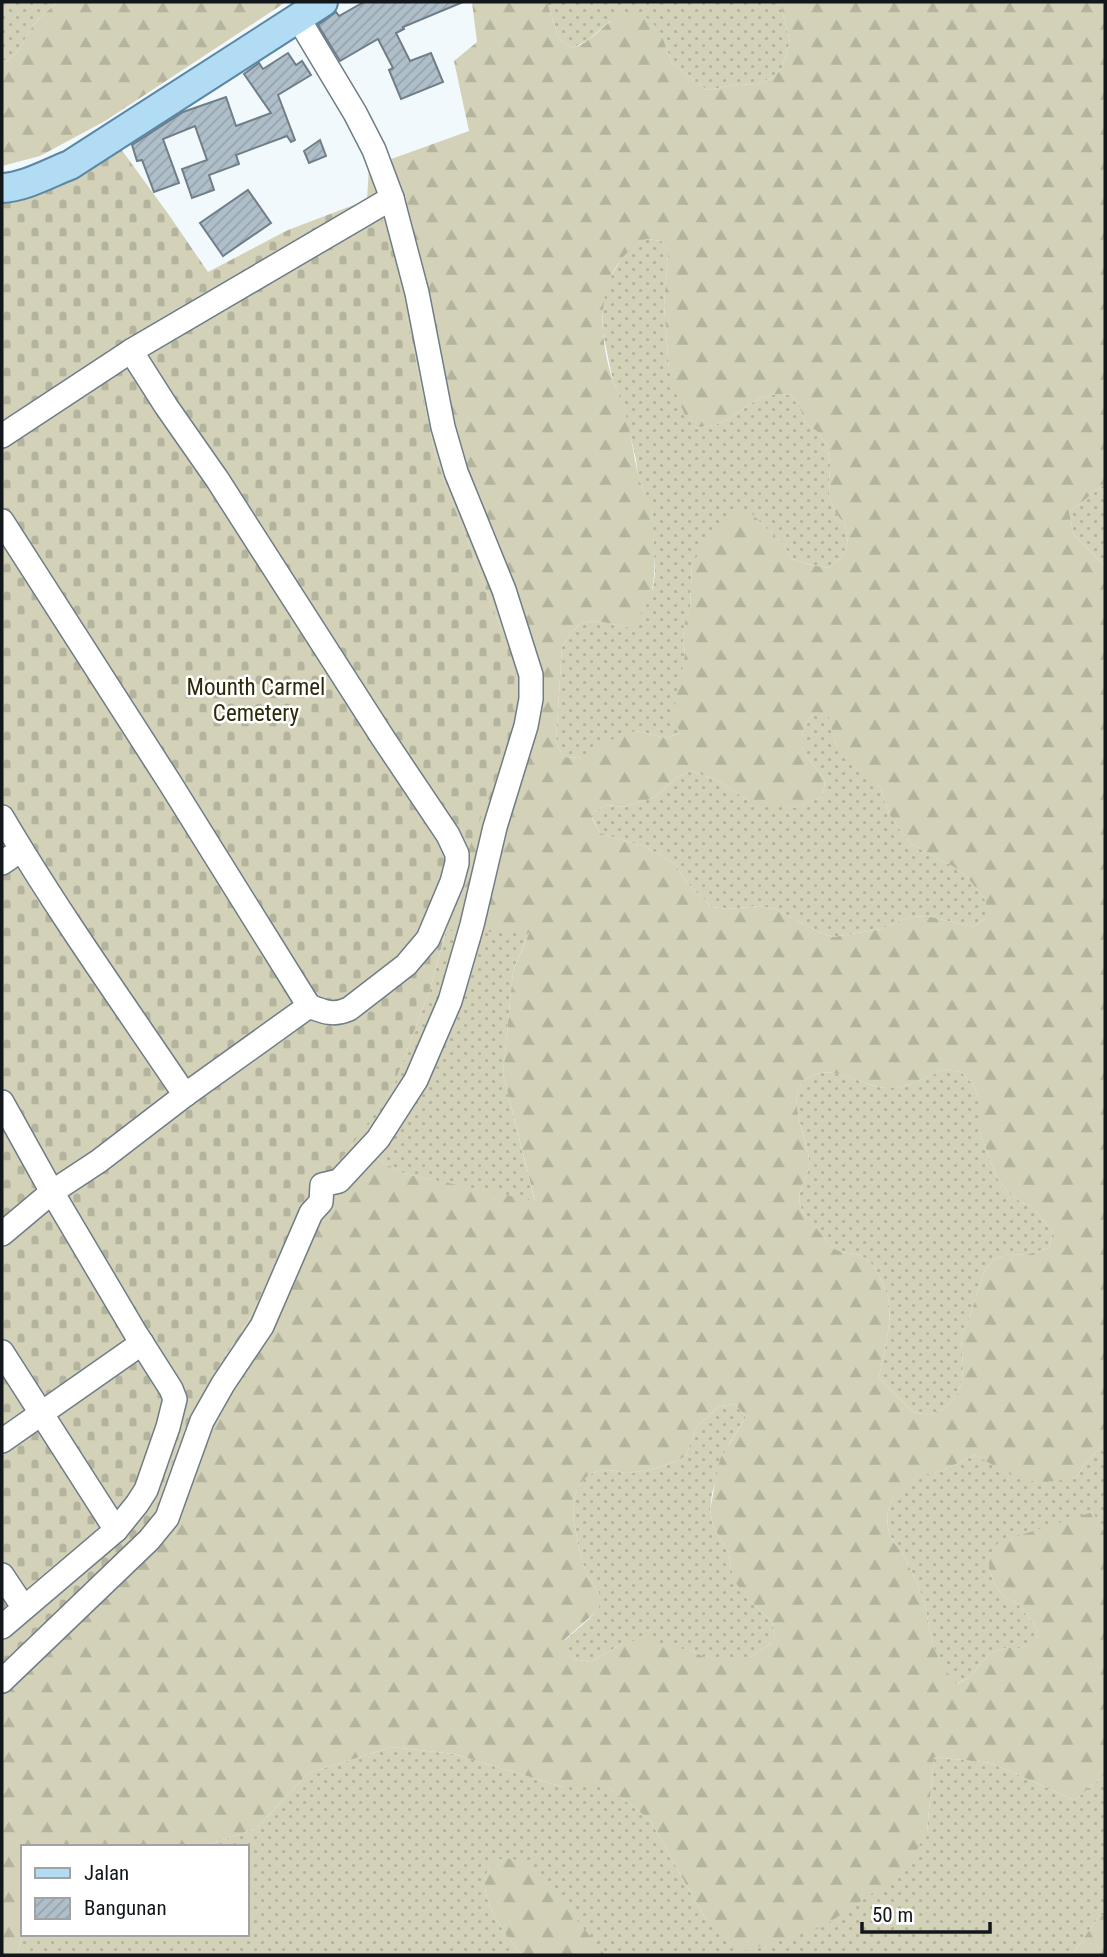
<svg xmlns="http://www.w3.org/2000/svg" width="1107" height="1957" viewBox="0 0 1107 1957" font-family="'Roboto Condensed',sans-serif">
	<defs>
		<pattern id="grass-dots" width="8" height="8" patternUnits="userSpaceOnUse" patternTransform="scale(1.75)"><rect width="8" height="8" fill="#d3d1b7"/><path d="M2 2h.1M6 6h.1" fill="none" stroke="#b4b39d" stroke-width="1.8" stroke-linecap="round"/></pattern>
		<pattern id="forest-firs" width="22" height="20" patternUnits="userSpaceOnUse" patternTransform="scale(1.75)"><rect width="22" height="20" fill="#d3d1b7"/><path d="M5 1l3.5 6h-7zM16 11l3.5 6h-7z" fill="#b4b39d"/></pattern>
		<pattern id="cemetery-stones" width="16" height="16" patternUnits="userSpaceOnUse" patternTransform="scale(1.75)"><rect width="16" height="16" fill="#d3d1b7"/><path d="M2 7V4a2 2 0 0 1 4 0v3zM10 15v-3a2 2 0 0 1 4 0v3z" fill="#b4b39d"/></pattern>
		<pattern id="building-hatch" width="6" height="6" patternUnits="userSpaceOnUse" patternTransform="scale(1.75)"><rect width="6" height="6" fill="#afbfc9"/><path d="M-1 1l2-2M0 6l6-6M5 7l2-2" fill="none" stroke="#96a3ac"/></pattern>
	</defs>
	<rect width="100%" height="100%" fill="#f2f9fd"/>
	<g fill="url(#grass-dots)">
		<path d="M2,2H57L34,24L18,51L6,62L2,59Z"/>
		<path d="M547,2H780L790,42L782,68L771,78L756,85L739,84L707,90L672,63L661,33L610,21L587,41L572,48L559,39Z"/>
		<path d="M646,239L662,241L668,256L664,305L669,369L695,428C704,426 715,426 723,422C750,408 757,390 791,395L800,408L805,423L818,432L827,445L830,463L829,495L835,512L845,525L848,542L842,557L829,568L812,565L792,559L783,544L747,510L692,565L690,608L685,623L683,638L685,655L680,733L666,738L636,731L579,758L563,757L556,742L562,647L571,633L581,623L597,621L628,627L653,588L655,572L652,512L638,476L636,459L620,395L613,381L603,333V302L606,285L621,259L632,246Z"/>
		<path d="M1105,484V566L1074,535L1069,512Z"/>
		<path d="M813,714H829L836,745L855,768L870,773L880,787L891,818L911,844L954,867L967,877L986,901V918L973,927L927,916L910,917L881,929L833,937L817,931L775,909L759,906L728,909L712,907L688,884L674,863L646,847L600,833L592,817L593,812L607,805L623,807L654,798L677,777L691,771L719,781L747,800L793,808L823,797L825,780C805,754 791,744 813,714Z"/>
		<path d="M446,931L529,932L513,971L503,1074L535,1202L405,1174L351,1145L392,1090L431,986Z"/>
		<path d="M946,1069L961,1072L972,1083L979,1097V1130L996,1176L1005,1189L1018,1200L1032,1207L1053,1232L1049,1248L1025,1255L1009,1254L994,1259L984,1272L969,1319L961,1335L963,1366L962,1382L955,1398L944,1409L929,1415L913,1412L879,1378C883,1354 895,1316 887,1294C882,1282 876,1265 865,1258C856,1252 843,1254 835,1249C831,1247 826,1241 824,1237C816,1229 806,1218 801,1208C795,1194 806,1180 809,1167C812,1144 780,1092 809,1077C836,1063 860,1086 886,1088C906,1089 928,1076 946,1069Z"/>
		<path d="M735,1404L746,1417L729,1444L712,1493L710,1510L713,1526L729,1553L731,1569L747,1598L772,1622L775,1639L763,1649L749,1658H707L692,1651L618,1646L591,1662L573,1659L564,1641L588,1620L599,1608V1593C582,1571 580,1554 575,1527C570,1505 575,1475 602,1470C610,1469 620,1473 629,1473C648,1471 670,1465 686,1456L696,1427L720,1406Z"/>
		<path d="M1105,1442V1533L1092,1512L989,1569L995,1585L1004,1597L1018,1604L1038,1629L1035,1644L1021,1648H1004L989,1654L970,1677L956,1684C928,1653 933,1632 922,1596C917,1582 909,1566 902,1552C898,1546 892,1541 890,1535C881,1509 896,1484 921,1475C927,1473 935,1473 941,1471C953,1466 964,1460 975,1455L1018,1476L1032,1481L1076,1478L1084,1465Z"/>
		<path d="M392,1747L454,1754L563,1787H608L650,1820L706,1920L927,1832L934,1757L991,1763L1075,1800L1105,1774V1915L1099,1916L1072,1955H606L516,1860L499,1859C496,1863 490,1866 488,1871C475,1896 507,1936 522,1955H18L23,1922V1934H247V1847H200L256,1829L308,1773Z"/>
	</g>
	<g fill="url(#forest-firs)" fill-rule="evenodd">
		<path d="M57,2H286L105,121L40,156L2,166V59L6,62L18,51L34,24Z"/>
		<path d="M472,2H547L559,39L572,48C577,46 584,44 588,40C609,26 610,13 639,12L651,21L661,33L672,63L707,90L739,84L756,85L771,78L782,68L790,42L780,2H1105V484L1069,512L1074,535L1105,566V1442L1084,1465L1076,1478C1063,1480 1045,1483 1031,1481C1012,1478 992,1464 975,1455C964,1460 953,1466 941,1471C935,1473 927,1473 920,1476C896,1485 881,1509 890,1535C892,1542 898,1546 902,1552C909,1566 917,1582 922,1596C933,1632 928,1653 957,1684L970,1677L989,1654L1004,1648H1021L1035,1643L1038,1629L1018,1604L1004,1597L995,1585L989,1569L990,1554L999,1542L1093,1512L1105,1533V1774L1075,1800L991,1763L934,1757L927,1832L904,1872L821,1928L744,1951L706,1920L650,1820L608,1787H563L454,1754L392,1747L308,1773L256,1829L200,1847H23V1922L18,1955H2V1665L153,1520L182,1435L224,1357L248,1321L293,1230L351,1145L405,1174L535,1201L503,1074L513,971L529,933L446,931L516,661L494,611L436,459L407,317L367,200L369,167L469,131L454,61L477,42ZM646,239L662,241L668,256L664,305L669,369L672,384L685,415L695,428C704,426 715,426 723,422C750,408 757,390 791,395L800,408L805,423L818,432L827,445L830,463L829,495L835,512L845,525L848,542L842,557L829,568L812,565L792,559L783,544L747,509L733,514L709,535L692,565L690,608L685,622L683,638L685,655L673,714L680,733L666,738L636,731L620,735L579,758L563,757L556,742L562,647L571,633L581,623L597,621L628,627C656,604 655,579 654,545C653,535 654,523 652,513C650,501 642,490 639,478C632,451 630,422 620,395C618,390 615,386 613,381C597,333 594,266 646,239ZM813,714H828L836,745L844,758L855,768L870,774L880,787L891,818L911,844L954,867L967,877L986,901V918L973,927L927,916L910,917L881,929L833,937L817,931L775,909L759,906L728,909L712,907L688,884L674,863L646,847L600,833L592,818L593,812L607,805L623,807L654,798L677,777L691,771L719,781L747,800L762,805L793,808L823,797L825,780C805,754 791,744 813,714ZM946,1069L961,1072L972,1083L979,1097V1130L996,1176L1005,1189L1018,1200L1032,1207L1053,1232L1049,1248L1025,1255L1009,1254L994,1259L984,1272L969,1319L961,1335L963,1366L962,1382L955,1398L944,1409L929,1415L913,1412L879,1378C883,1354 895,1316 887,1294C882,1282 876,1265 865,1258C856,1252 843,1254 835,1249C831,1247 826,1241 824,1237C817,1229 806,1218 801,1208C795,1194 806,1180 809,1167C812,1144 780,1093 809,1077C835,1063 860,1086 886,1088C906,1089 928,1076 946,1069ZM735,1404L746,1417L720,1459L710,1510L713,1526L729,1553L731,1569L736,1583L747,1598L772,1622L775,1639L763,1649L749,1658H707L692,1651L648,1640L632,1641L618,1646L591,1662L573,1659L564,1640L599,1609V1593C582,1571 580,1554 575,1527C570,1505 575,1475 602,1470C610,1469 620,1473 629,1473C648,1471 670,1465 686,1456L696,1427L720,1406Z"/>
		<path d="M499,1859C504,1859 511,1858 516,1860C539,1866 587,1935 606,1955H522C507,1936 475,1896 488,1871C490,1866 495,1863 499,1859Z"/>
		<path d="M1105,1915V1955H1072L1099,1916Z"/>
	</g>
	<path fill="url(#cemetery-stones)" d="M118,145L169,215L208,272L288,230L367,200L380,212L407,317L436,459L494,611L516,661L510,742L465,859L431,986L392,1090L320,1188L293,1230L248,1321L224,1357L182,1435L153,1520L2,1665V198Z"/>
	<g fill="url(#building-hatch)" stroke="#6f7e88" stroke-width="2">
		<path d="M364,2H463L403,27L404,29L396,33L410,61L431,53L443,82L401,99L389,70L393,68L378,39L340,61L318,25L336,12L339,16Z"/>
		<path d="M288,53L296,65L302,61L311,75L278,95L295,140L291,142L287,136L236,155L239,164L209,175L214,190L192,198L182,169L207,160L195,126L163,139L179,183L154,192L142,160L137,161L132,145L183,112L226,97L236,126L271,113L244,74L259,63L263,69Z"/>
		<path d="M320,140L326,156L309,163L304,151Z"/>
		<path d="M248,190L271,223L223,256L200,223Z"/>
	</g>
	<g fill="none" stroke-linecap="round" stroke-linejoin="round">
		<defs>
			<g id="minor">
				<path d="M2,436L131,351L392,198"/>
				<path d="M2,521L170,783L309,1006"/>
				<path d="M2,817C58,912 123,1003 185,1095"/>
				<path d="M2,863L21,850"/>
				<path d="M2,1102L52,1192L99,1161L185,1095L309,1006C324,1012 333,1016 349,1009L406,965L428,939L452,882L457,863V854L448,835L383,738L217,479L166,406L131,351"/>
				<path d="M2,1234L52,1192L136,1334L171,1389L175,1399L168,1427L146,1490L137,1504L116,1530L2,1627"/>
				<path d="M2,1352L116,1530"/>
				<path d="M2,1441L142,1343"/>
				<path d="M2,1575L24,1608"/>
				<path d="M2,1681L149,1540L167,1518L202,1421L223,1384L262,1326L311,1213L321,1202L322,1185L339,1181L378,1139L416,1080L450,1001L472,925L495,827L526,726L531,699V675L504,590L456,472L443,427L417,293L392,198L374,150L355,113L298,18"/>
			</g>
			<path id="major" d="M2,188C25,187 49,173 70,165L323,2"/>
		</defs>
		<use href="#minor" stroke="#6e7d86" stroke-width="26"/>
		<use href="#major" stroke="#5987a4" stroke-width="32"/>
		<use href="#minor" stroke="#fff" stroke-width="23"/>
		<use href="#major" stroke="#b2dbf4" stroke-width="28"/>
	</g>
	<g text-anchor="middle" stroke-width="5" stroke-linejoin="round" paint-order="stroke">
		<g font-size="23" fill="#2d2a09" stroke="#fff">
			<text x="256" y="695">Mounth Carmel<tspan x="256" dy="26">Cemetery</tspan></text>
		</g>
	</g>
	<rect width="1107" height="1957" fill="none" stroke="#12171b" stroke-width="7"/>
	<rect x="21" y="1845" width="228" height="91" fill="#ffffff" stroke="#a0a2a4" stroke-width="2"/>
	<rect x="35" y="1868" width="35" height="10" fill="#b2dbf4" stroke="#a0a2a4" stroke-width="2"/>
	<text x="84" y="1880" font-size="21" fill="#12171b">Jalan</text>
	<rect x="35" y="1898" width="35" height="21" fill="url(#building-hatch)" stroke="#a0a2a4" stroke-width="2"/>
	<text x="84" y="1915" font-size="21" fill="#12171b">Bangunan</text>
	<path d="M862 1922v10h128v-10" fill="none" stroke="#12171b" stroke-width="3.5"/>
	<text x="872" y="1922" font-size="21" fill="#12171b" stroke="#ffffff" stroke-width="5" paint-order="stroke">50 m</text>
</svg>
